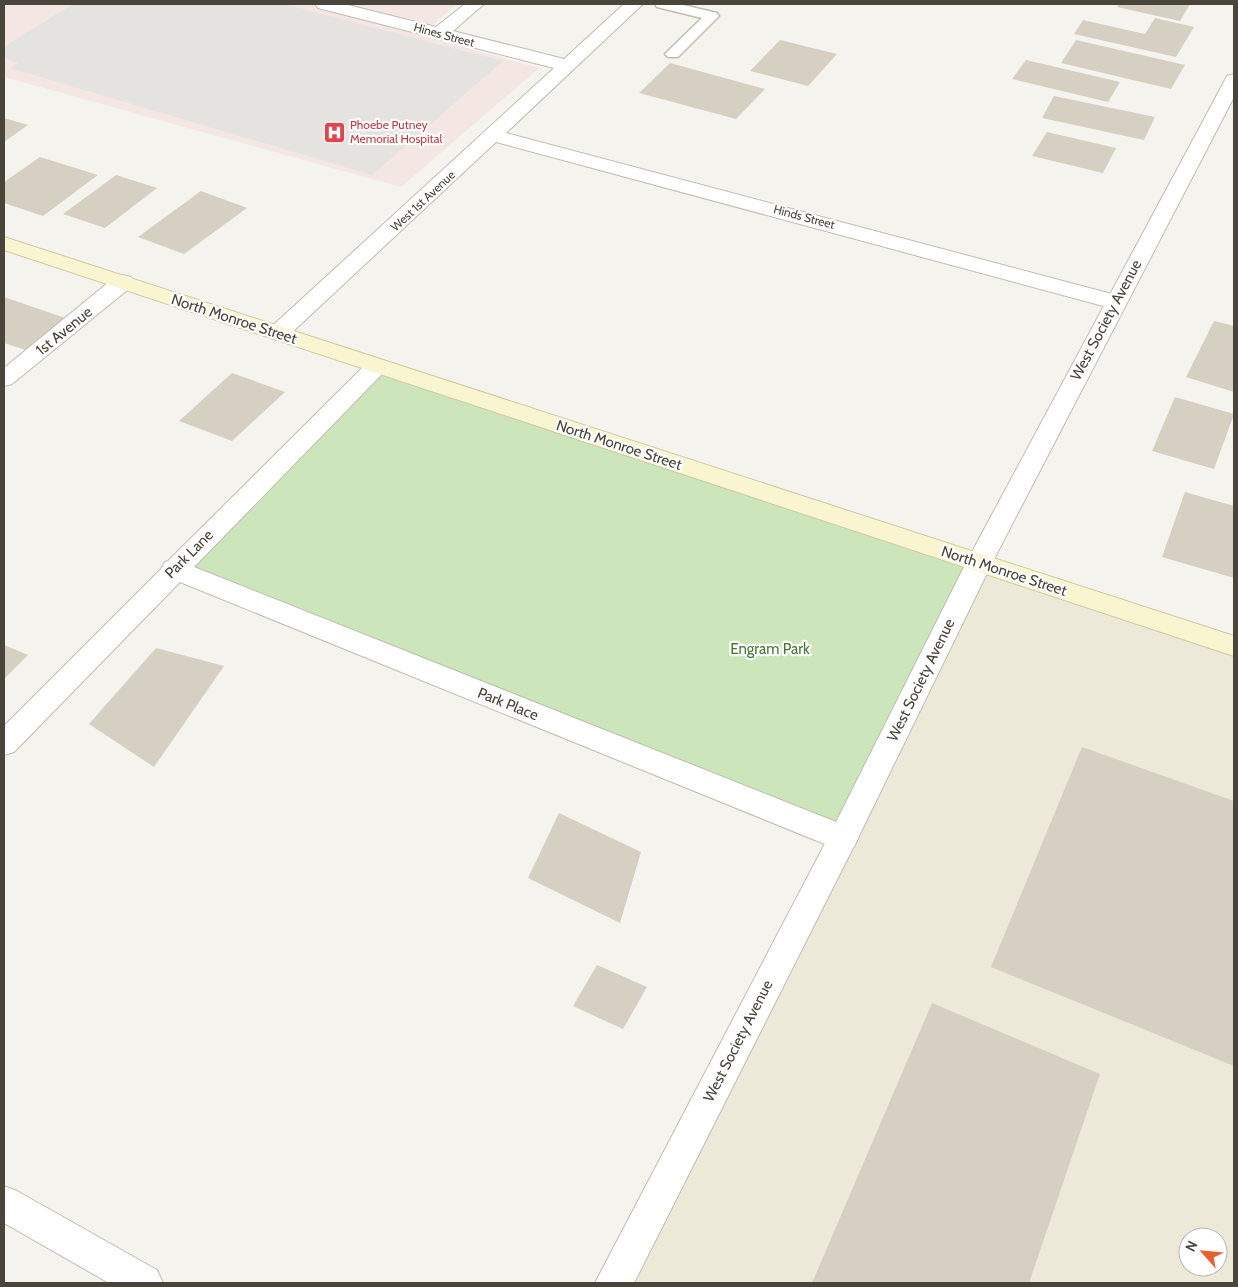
<svg xmlns="http://www.w3.org/2000/svg" width="1238" height="1287" viewBox="0 0 1238 1287" font-family="Cabin,sans-serif">
	<rect width="100%" height="100%" fill="#f5f3ed"/>
	<path fill="#ece9d8" fill-rule="evenodd" d="M981,565L1234,649V1283H621L846,842ZM1188,1237H1218V1267H1188Z"/>
	<path fill="#f4e6e2" d="M4,4H457L421,35L539,68L401,187L4,77Z"/>
	<path fill="#cde5ba" d="M379,368L976,563L841,835L180,568Z"/>
	<path fill="#e4e3e0" d="M73,4H283L503,61L372,175L10,68L18,63L4,58V47Z"/>
	<g fill="#d6d0c3">
		<path d="M1119,4H1190L1180,21L1117,7Z"/>
		<path d="M1155,18L1194,27L1176,57L1074,34L1083,20L1145,34Z"/>
		<path d="M780,40L837,54L808,86L750,71Z"/>
		<path d="M1076,40L1185,65L1171,89L1061,63Z"/>
		<path d="M1026,60L1120,82L1108,102L1012,79Z"/>
		<path d="M670,63L765,89L736,119L639,93Z"/>
		<path d="M1054,96L1155,117L1144,140L1042,118Z"/>
		<path d="M4,118L28,125L4,142Z"/>
		<path d="M1047,132L1116,148L1103,173L1032,156Z"/>
		<path d="M40,157L98,175L43,216L4,203V182Z"/>
		<path d="M116,175L157,188L105,228L63,214Z"/>
		<path d="M201,191L247,208L184,254L138,237Z"/>
		<path d="M4,297L74,321L35,353L4,343Z"/>
		<path d="M1214,321L1234,326V392L1186,377Z"/>
		<path d="M232,373L285,392L232,441L179,421Z"/>
		<path d="M1175,397L1234,414L1214,469L1152,451Z"/>
		<path d="M1185,492L1234,506V578L1162,557Z"/>
		<path d="M4,645L28,655L4,679Z"/>
		<path d="M156,648L224,666L154,767L89,724Z"/>
		<path d="M1082,747L1234,801V1066L991,967Z"/>
		<path d="M559,813L641,852L620,923L528,878Z"/>
		<path d="M597,965L647,987L623,1029L573,1006Z"/>
		<path d="M932,1003L1100,1074L1029,1283H812Z"/>
	</g>
	<g fill="none" stroke-linecap="round" stroke-linejoin="round">
		<defs>
			<path id="service" d="M655,4H679L717,13L719,16L678,57H668L665,54L668,51L702,18L657,7Z"/>
			<g id="minor">
				<path d="M315,4H344L436,27L465,4H484L453,31L564,59L624,4H643L506,133L1123,297L1126,302L1123,307L1115,309L1107,307L496,142L286,338L278,340L270,338L267,333L270,328L554,68L318,8Z"/>
				<path d="M123,275L131,277L134,282L131,287L12,384L4,386V368L115,277Z"/>
				<path d="M377,359L385,361L389,366L385,371L194,567L854,829L858,838L854,847L843,850L832,847L180,582L14,752L4,755V726L161,569L165,562L168,561L369,361Z"/>
				<path d="M4,1186L17,1191L157,1270L163,1283H109L4,1223Z"/>
			</g>
			<path id="tertiary" d="M1234,74V97L992,563L858,838L634,1283H595L831,832L966,563L1225,80L1227,76Z"/>
			<path id="secondary" d="M4,237L1234,636V656L4,250Z"/>
		</defs>
		<use href="#service" stroke="#c0bcb0" stroke-width="3"/>
		<use href="#minor" stroke="#c0bcb0" stroke-width="2"/>
		<use href="#tertiary" stroke="#c0bcb0" stroke-width="2"/>
		<use href="#secondary" stroke="#d0c9a0" stroke-width="2"/>
		<use href="#service" fill="#fff" fill-rule="evenodd"/>
		<use href="#minor" fill="#fff" fill-rule="evenodd"/>
		<use href="#tertiary" fill="#fff" fill-rule="evenodd"/>
		<use href="#secondary" fill="#faf5d1" fill-rule="evenodd"/>
	</g>
	<defs>
		<symbol id="hospital-square" viewBox="-11 -11 22 22"><rect x="-9" y="-9" width="18" height="18" rx="4" fill="#e0444e" stroke="#fff"/><path d="M-5-5h3v3.5h4V-5h3V5h-3V1.5h-4V5h-3Z" fill="#fff"/></symbol>
	</defs>
	<g fill-rule="evenodd">
		<use href="#hospital-square" x="322" y="120" width="25" height="25"/>
	</g>
	<g text-anchor="middle" stroke-width="4.5" stroke-linejoin="round" paint-order="stroke">
		<g font-size="12" fill="#49453a" stroke="#fff">
			<text transform="translate(444 35) rotate(15)" y="4">Hines Street</text>
			<text transform="translate(423 201) rotate(-43)" y="4">West 1st Avenue</text>
			<text transform="translate(804 217) rotate(15)" y="4">Hinds Street</text>
		</g>
		<g font-size="12" fill="#be3a42" stroke="#fff" text-anchor="start">
			<text x="350" y="129">Phoebe Putney<tspan x="350" dy="14">Memorial Hospital</tspan></text>
		</g>
		<g font-size="15" fill="#49453a" stroke="#fff">
			<text transform="translate(234 319) rotate(18)" y="5">North Monroe Street</text>
			<text transform="translate(1106 320) rotate(-62)" y="5">West Society Avenue</text>
			<text transform="translate(64 331) rotate(-39)" y="5">1st Avenue</text>
			<text transform="translate(619 445) rotate(18)" y="5">North Monroe Street</text>
			<text transform="translate(189 554) rotate(-45)" y="5">Park Lane</text>
			<text transform="translate(1004 571) rotate(18)" y="5">North Monroe Street</text>
			<text transform="translate(921 680) rotate(-64)" y="5">West Society Avenue</text>
			<text transform="translate(508 704) rotate(22)" y="5">Park Place</text>
			<text transform="translate(738 1041) rotate(-63)" y="5">West Society Avenue</text>
		</g>
		<g font-size="15" fill="#447732" stroke="#fff">
			<text x="770" y="654">Engram Park</text>
		</g>
	</g>
	<rect width="1238" height="1287" fill="none" stroke="#49453a" stroke-width="10"/>
	<g transform="translate(1203 1252) rotate(297)"><circle r="24" fill="#ffffff" stroke="#b6b5b0"/>
	<path d="M0-4L9 19L0 12L-9 19Z" fill="#e76031"/>
	<text y="-8" font-size="14" font-weight="bold" text-anchor="middle" fill="#49453a">N</text>
	</g>
</svg>
